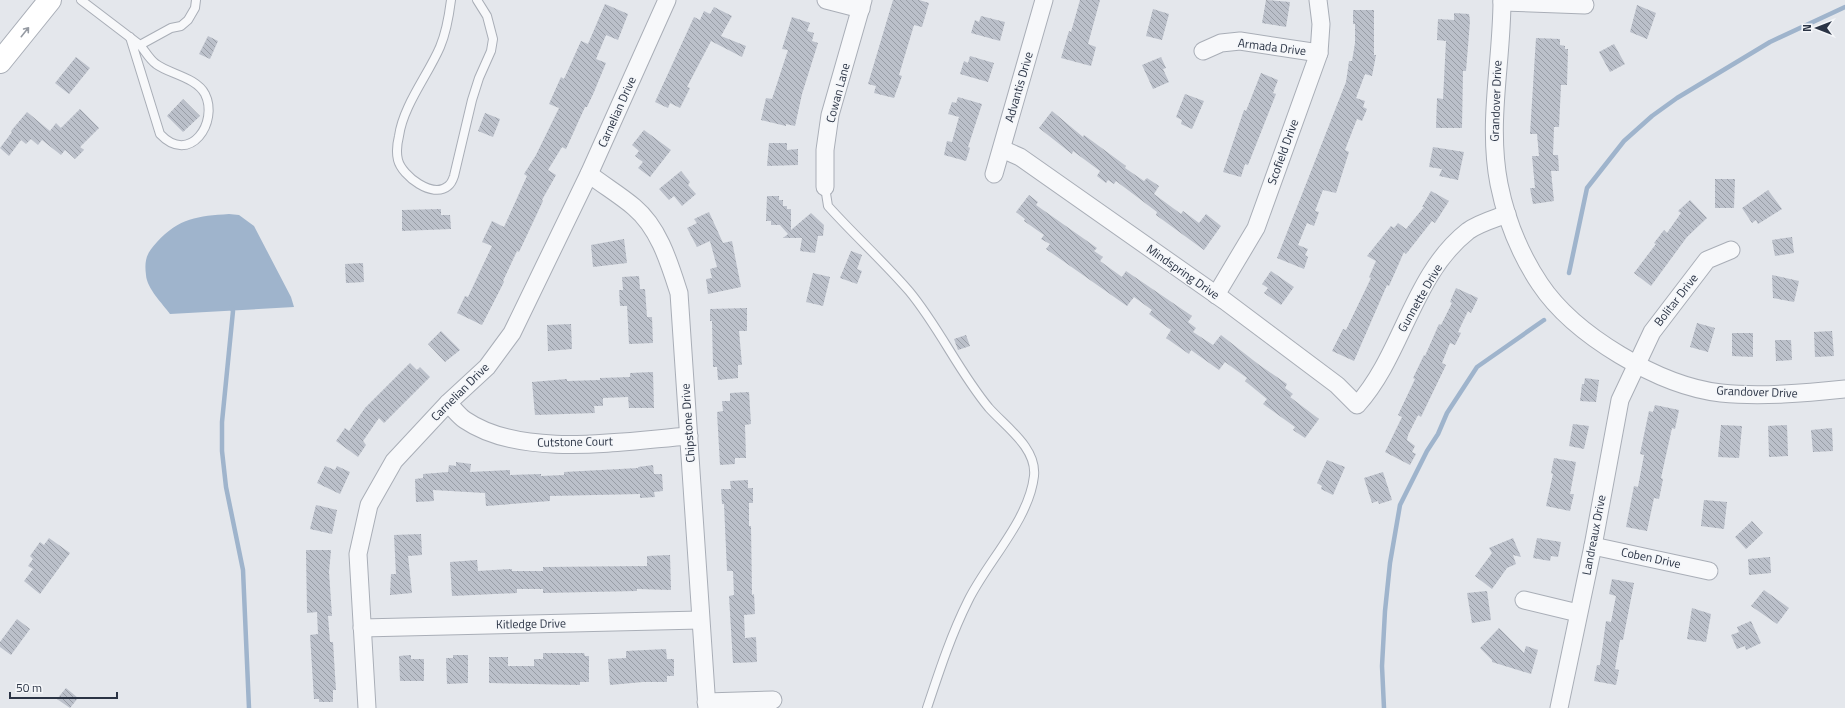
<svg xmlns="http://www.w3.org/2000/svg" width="1845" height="708" viewBox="0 0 1845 708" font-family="'Titillium Web',sans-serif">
	<defs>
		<pattern id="building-back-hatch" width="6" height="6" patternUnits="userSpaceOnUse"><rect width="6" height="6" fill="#bbc0ca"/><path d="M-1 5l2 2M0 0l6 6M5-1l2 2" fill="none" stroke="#989da6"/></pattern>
	</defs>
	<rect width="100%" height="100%" fill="#e4e7ec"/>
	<path fill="#9fb4cc" d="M229,214L239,215L254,226L291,297L294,307L170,314C163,304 147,289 146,275C144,259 147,253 157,242C179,218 198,216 229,214Z"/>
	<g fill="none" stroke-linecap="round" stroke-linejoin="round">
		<g stroke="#9fb4cc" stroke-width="4.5">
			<path d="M1569,273L1587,188L1624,141L1652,116L1677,98L1770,42L1845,7"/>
			<path d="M231,307L233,311L222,422V451L226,487L243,570L249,708"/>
			<path d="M1384,708L1382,666L1385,611L1390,563L1400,505L1427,451L1438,434L1447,413L1477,367L1544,320"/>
		</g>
	</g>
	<g fill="url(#building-back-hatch)">
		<path d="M893,0H919L929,3L922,27L914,25L899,75L902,76L894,98L874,93L876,86L868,84Z"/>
		<path d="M1080,0H1100L1088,44L1096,47L1091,66L1061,58L1069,31L1071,32Z"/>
		<path d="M1266,0L1290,2L1286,27L1262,23Z"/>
		<path d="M605,4L628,14L618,40L606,35L596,59L606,63L594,92L587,107H585L566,149L562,147L548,170L556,175L542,200L543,201L519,252L517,251L503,281L504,282L482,325L457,313L465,296L468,297L492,246L482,242L492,221L504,227L527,176L524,174L536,155L559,108L549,104L561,77L564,79L581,41L588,44Z"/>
		<path d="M1637,5L1656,13L1647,39L1630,32Z"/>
		<path d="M714,7L732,16L721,36L746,46L742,57L711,41L687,87L690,88L680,108L670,103L668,108L655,102L694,17L700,20L704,11L710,14Z"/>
		<path d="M1153,9L1169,14L1162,40L1146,36Z"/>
		<path d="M1353,10H1374V55H1376L1372,76L1365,74L1356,98L1365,101L1363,107L1367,109L1362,121L1357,119L1345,150L1349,152L1336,193L1323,190L1315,211L1319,212L1314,226L1307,223L1298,245L1308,249L1305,255L1308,257L1304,269L1277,258L1346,82L1349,61H1352L1355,43V24H1353Z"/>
		<path d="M1454,13L1469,14L1470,21L1466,71H1463L1462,128H1436L1437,98L1443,99L1446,41L1437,40L1438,19L1454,20Z"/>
		<path d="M981,16L1005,22L1000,41L971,33L975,20L979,22Z"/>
		<path d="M792,17L810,23L807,31L814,33L812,41L818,43L802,94L795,126L786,124V126L761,120L766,98L772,99L788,50L782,49Z"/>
		<path d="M208,36L218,41L210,59L199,54Z"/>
		<path d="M1536,38L1560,39V45L1565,46V49H1568L1567,85H1561L1559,127H1554L1553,155H1558L1559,171H1551L1554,201L1533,204L1530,188H1535L1532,156H1539L1537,134H1530Z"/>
		<path d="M1614,44L1625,64L1610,72L1599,52Z"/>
		<path d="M970,56L994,63L988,82L960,74L964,61L968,63Z"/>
		<path d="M76,57L90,68L69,94L55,83Z"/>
		<path d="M1161,57L1166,68L1163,69L1169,82L1153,89L1142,65Z"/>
		<path d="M1261,73L1278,80L1273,93L1276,94L1248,165L1245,164L1241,177L1223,172L1244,110L1246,111Z"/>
		<path d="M1185,94L1204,101L1192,129L1181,124L1182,120L1176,117Z"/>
		<path d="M958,97L982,104L968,147L970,148L966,161L944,155L947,141L952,142L959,117L948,114L952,102L956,103Z"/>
		<path d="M183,99L200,116L183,132L167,116Z"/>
		<path d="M80,109L99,128L80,147L84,150L75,159L65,150L61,155L42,140L38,145L31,139L26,144L21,140L9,156L0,148L12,132L11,131L27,112L50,131L56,123L61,128Z"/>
		<path d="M1052,111L1083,137L1084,135L1126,166L1125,168L1144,181L1147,178L1159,186L1154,194L1181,214L1183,211L1199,223L1206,214L1221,226L1204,250L1156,215L1157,212L1116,181L1114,184L1108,180L1106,183L1097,176L1100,171L1073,151L1072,154L1039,128Z"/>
		<path d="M485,113L500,119L493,137L478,131Z"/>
		<path d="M644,130L671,150L650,177L638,168L643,162L635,156L639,151L632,145Z"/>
		<path d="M769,143H787V150L798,149V165L767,166Z"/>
		<path d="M1433,147L1464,152L1458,180L1439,176L1442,169L1429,167Z"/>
		<path d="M681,171L690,182L688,185L696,194L682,206L674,196L669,200L659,189Z"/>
		<path d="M1715,179H1735L1734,208H1715Z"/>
		<path d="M1768,190L1782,209L1758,224L1756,220L1752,223L1742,208Z"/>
		<path d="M1431,191L1449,201L1435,223L1432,221L1406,254L1404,252L1389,286L1387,285L1354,361L1332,351L1343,329L1346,330L1371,278L1369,277L1376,261L1367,256L1391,226L1394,228L1398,223L1406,229L1424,207H1422Z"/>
		<path d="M1029,195L1038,202L1036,205L1097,248L1094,251L1103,257L1100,261L1122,277L1126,271L1192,316L1188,322L1196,328L1193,332L1213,345L1221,335L1258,364L1287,384L1285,388L1293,394L1290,397L1319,419L1305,438L1293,430L1295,427L1263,404L1267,399L1245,381L1247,378L1225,362L1219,370L1191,350L1189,354L1166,338L1171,330L1149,314L1152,310L1134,297L1127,306L1046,249L1050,244L1041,239L1044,235L1024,221L1025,219L1016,212Z"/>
		<path d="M767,196H779V200H783V206H787V209H791V230L811,213L824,225L823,236H818L815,253L800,251L802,238H783L788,234L780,225H771V221H766Z"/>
		<path d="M1690,200L1707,218L1687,237L1651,286L1634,273L1656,244L1654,243L1664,230L1667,233L1681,213L1678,211Z"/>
		<path d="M441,209V215H450L451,229L402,231V210Z"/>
		<path d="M709,212L723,243L732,241L741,287L708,294L706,279L712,278L710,269L717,267L710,241L697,247L687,228L697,223L694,219Z"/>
		<path d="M1792,237L1794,253L1775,256L1772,240Z"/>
		<path d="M624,239L627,263L593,267L591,245Z"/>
		<path d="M851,251L862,255L857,269L862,271L857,284L840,278Z"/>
		<path d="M363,263L364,282L346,283L345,264Z"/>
		<path d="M1271,271L1294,287L1281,305L1264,293L1268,288L1262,284Z"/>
		<path d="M813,273L830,277L823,306L806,302Z"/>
		<path d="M1772,275L1799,281L1794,302L1773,298Z"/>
		<path d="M639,276L640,289H645L647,317H652L653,343L629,344L627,306H620L619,290H623L622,277Z"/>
		<path d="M1456,288L1478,298L1471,313L1468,311L1458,332L1461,333L1455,345L1450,343L1442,363L1446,365L1421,417L1418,415L1408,435L1407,440L1415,446L1412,452L1416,454L1410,465L1385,452L1402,417L1398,415L1415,379L1413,378L1424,355L1425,356L1439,324L1441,325L1452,303L1450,302Z"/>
		<path d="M747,308V331H739L742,365H738V378L718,380L717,367H713L712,321H710V309Z"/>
		<path d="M1697,323L1715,328L1708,352L1690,347Z"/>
		<path d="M571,324L572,349L548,351L547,325Z"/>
		<path d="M441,331L460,350L445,362L428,344Z"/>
		<path d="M1832,331L1834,356L1815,357L1814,332Z"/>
		<path d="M1732,333H1753V357L1732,356Z"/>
		<path d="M966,335L970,346L958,350L954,339Z"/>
		<path d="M1775,340H1791L1792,360L1776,361Z"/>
		<path d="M410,363L417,370L420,367L430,377L384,423L379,418L363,441L366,445L358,457L336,441L345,428L349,431L365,408Z"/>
		<path d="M653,372L654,408H629L628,397L603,398V406H594L595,413L535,415L532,382L567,379V381L600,380V378L630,377V373Z"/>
		<path d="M1585,378L1599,380L1596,402L1580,401L1582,384H1584Z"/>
		<path d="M749,392L751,424L745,425L746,458H735V464L720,465L717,412L723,411L722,401H730V393Z"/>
		<path d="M1655,405L1679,410L1675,429L1672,428L1661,478L1663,479L1659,499L1654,498L1647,531L1626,527L1634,486L1638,487L1644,455L1640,454L1649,411L1653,412Z"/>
		<path d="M1573,424L1589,426L1584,449L1569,446Z"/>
		<path d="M1721,425L1742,426L1739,458L1718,457Z"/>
		<path d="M1787,425L1788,456L1769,457L1768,426Z"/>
		<path d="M1832,428L1833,451L1813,452L1811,430Z"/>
		<path d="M1554,458L1576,462L1570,494H1574L1570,511L1546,506L1553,474L1551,473Z"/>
		<path d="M1327,460L1345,467L1333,495L1321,489L1322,486L1317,483Z"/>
		<path d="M456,462L471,464L470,472L510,470V475L541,474V476L564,475V472L638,468V467L653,465L654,474H662L663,491L654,492L655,497L640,498V494L550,496V501L486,506L485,493L433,490L434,501L416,502L415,479L423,478V474L448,472L449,465L456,466Z"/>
		<path d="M325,466L335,470L337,466L350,472L340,494L317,483Z"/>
		<path d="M1383,472L1392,500L1379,504L1378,501L1372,503L1364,478Z"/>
		<path d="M748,480V488H753V503H749V526H751L752,595L754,594L755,614L744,615L745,638L756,637L757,662L733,663L729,596L734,595L733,571H727L724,504H722L721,489H731L730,481Z"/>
		<path d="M1704,500L1727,502L1724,529L1701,526Z"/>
		<path d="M316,505L337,510L332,534L310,529Z"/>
		<path d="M1752,521L1763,533L1746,549L1735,537Z"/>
		<path d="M421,534L422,555L408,556L412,593L390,595L391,574H396L394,535Z"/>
		<path d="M49,538L70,553L40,594L24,581L33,569L28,566L33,559L30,556L40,542L44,545Z"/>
		<path d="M1513,538L1521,557L1513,555L1516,564L1507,568L1492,589L1475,576L1492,553L1489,548Z"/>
		<path d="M1537,538L1561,542L1558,557L1551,556L1550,561L1533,558Z"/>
		<path d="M306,550H331L329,572L332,616H328L330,642H333L335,675L336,690H333V702H319V699H314L310,635L318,634L317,612L307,613Z"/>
		<path d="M670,555L671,590L637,589V591L543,593V589H517V593L452,596L450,562L477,560L478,571L512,569V571H543V567L647,566V556Z"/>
		<path d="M1770,557L1771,573L1749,575L1748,559Z"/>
		<path d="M1612,579L1634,583L1623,640H1620L1615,669L1619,670L1616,685L1594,681L1597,665H1600L1606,621L1611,622L1616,596L1609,594Z"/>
		<path d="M1764,590L1789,608L1777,624L1751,606Z"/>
		<path d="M1487,591L1491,620L1472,623L1467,593Z"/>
		<path d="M1692,608L1711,614L1706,642L1687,639Z"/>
		<path d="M17,619L30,629L11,655L0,647V642Z"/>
		<path d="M1751,621L1761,643L1746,650L1745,646L1737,649L1731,635L1739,632L1737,627Z"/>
		<path d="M1499,628L1524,653L1526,646L1538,650L1531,674L1492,662V660L1480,648Z"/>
		<path d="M666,649L667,659H674V676H667V682H643L610,685L608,659L626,658V651Z"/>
		<path d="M543,653H584L585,656H589V682H580V685L489,683V657H508V666H534V659H543Z"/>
		<path d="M411,655V659H424V681H400L399,656Z"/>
		<path d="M453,655H468V683L447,684L446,658H453Z"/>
		<path d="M66,688L78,698L70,708L57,699Z"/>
	</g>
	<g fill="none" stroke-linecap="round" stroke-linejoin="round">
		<defs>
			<g id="service">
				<path d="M81,0L140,45L171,28L181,26L188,20L195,8L196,0"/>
				<path d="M451,0C449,16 446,33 440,47C428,75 403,106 399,136C397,144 396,152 398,160C402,176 433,199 448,186C451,184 453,179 454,176L472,100L479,78L491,51L493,39L487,16L477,0"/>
				<path d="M130,37L160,134C190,166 219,122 205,94C196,77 169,74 156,64C150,60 145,51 140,45"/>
				<path d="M825,187L828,206C854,235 883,261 909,291C939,327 959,372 989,408C1006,427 1037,448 1034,476C1029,520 987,562 968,601C951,635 939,672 927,708"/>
			</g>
			<g id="minor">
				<path d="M826,0L861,9"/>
				<path d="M1502,0C1502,62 1487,122 1499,184C1506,219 1520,254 1540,284C1574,335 1659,386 1721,393C1761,397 1806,393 1845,389"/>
				<path d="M1502,2L1585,5"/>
				<path d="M1203,51L1221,43L1240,41L1319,53"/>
				<path d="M1002,149L1020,157L1225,301L1337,385L1357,405C1403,354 1412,275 1468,231C1479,223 1494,219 1507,214"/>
				<path d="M589,174C603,185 620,195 634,207C659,228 669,262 679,293L707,708"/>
				<path d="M994,174L1044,0"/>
				<path d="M825,187V150L830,115L863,0"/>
				<path d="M1216,295L1256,228L1319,53L1321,24L1318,0"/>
				<path d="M448,403C454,409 459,416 465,420C522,459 624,441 689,436"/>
				<path d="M1593,546L1709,571"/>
				<path d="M1524,600L1578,613"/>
				<path d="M362,628L700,620"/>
				<path d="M706,702L773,700"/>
				<path d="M367,708L358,554L369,505L394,461L448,403L487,367L512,333L589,174L667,0"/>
				<path d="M1559,708L1593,546L1620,400L1652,332L1707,260L1731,250"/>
			</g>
			<path id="secondary" d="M0,62L50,0"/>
		</defs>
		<use href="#service" stroke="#a9aeb7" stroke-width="10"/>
		<use href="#minor" stroke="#a9aeb7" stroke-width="19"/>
		<use href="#secondary" stroke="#a9aeb7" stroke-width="24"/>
		<use href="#service" stroke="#f7f8fa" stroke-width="8"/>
		<use href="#minor" stroke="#f7f8fa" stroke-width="17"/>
		<use href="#secondary" stroke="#fff" stroke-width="22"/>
	</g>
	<defs><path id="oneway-shaft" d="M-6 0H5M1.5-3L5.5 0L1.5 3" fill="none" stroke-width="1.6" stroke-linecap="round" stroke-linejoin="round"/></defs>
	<use stroke="#959aa2" href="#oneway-shaft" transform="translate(25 32) rotate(-51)"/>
	<g text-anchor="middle" stroke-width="3" stroke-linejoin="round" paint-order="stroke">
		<g font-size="12" fill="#2b3445" stroke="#f4f6f9">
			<text transform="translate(1272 47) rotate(7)" y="4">Armada Drive</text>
			<text transform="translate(1019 87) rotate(-74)" y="4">Advantis Drive</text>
			<text transform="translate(838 93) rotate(-75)" y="4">Cowan Lane</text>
			<text transform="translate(1496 101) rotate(-88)" y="4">Grandover Drive</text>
			<text transform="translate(617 112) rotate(-66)" y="4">Carnelian Drive</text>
			<text transform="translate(1283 152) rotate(-70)" y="4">Scofield Drive</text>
			<text transform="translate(1183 272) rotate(35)" y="4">Mindspring Drive</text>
			<text transform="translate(1420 298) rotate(-60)" y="4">Gunnette Drive</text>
			<text transform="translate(1676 300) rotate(-52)" y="4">Bolitar Drive</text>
			<text transform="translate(460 392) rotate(-45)" y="4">Carnelian Drive</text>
			<text transform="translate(1757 392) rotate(2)" y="4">Grandover Drive</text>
			<text transform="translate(688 423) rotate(-94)" y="4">Chipstone Drive</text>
			<text transform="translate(575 442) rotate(-1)" y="4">Cutstone Court</text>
			<text transform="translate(1594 535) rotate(-79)" y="4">Landreaux Drive</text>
			<text transform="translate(1651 558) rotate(12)" y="4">Coben Drive</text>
			<text transform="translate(531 624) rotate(-1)" y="4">Kitledge Drive</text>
		</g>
	</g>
	<g transform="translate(1817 28) rotate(270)" stroke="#f4f6f9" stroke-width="3" paint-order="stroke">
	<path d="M0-3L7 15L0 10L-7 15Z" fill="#2b3445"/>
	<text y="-6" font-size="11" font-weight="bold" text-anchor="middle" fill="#2b3445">N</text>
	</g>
	<path d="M10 692v6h107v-6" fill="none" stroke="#2b3445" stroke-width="2"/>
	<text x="16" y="692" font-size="12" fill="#2b3445" stroke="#f4f6f9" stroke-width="3" paint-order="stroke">50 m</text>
</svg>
